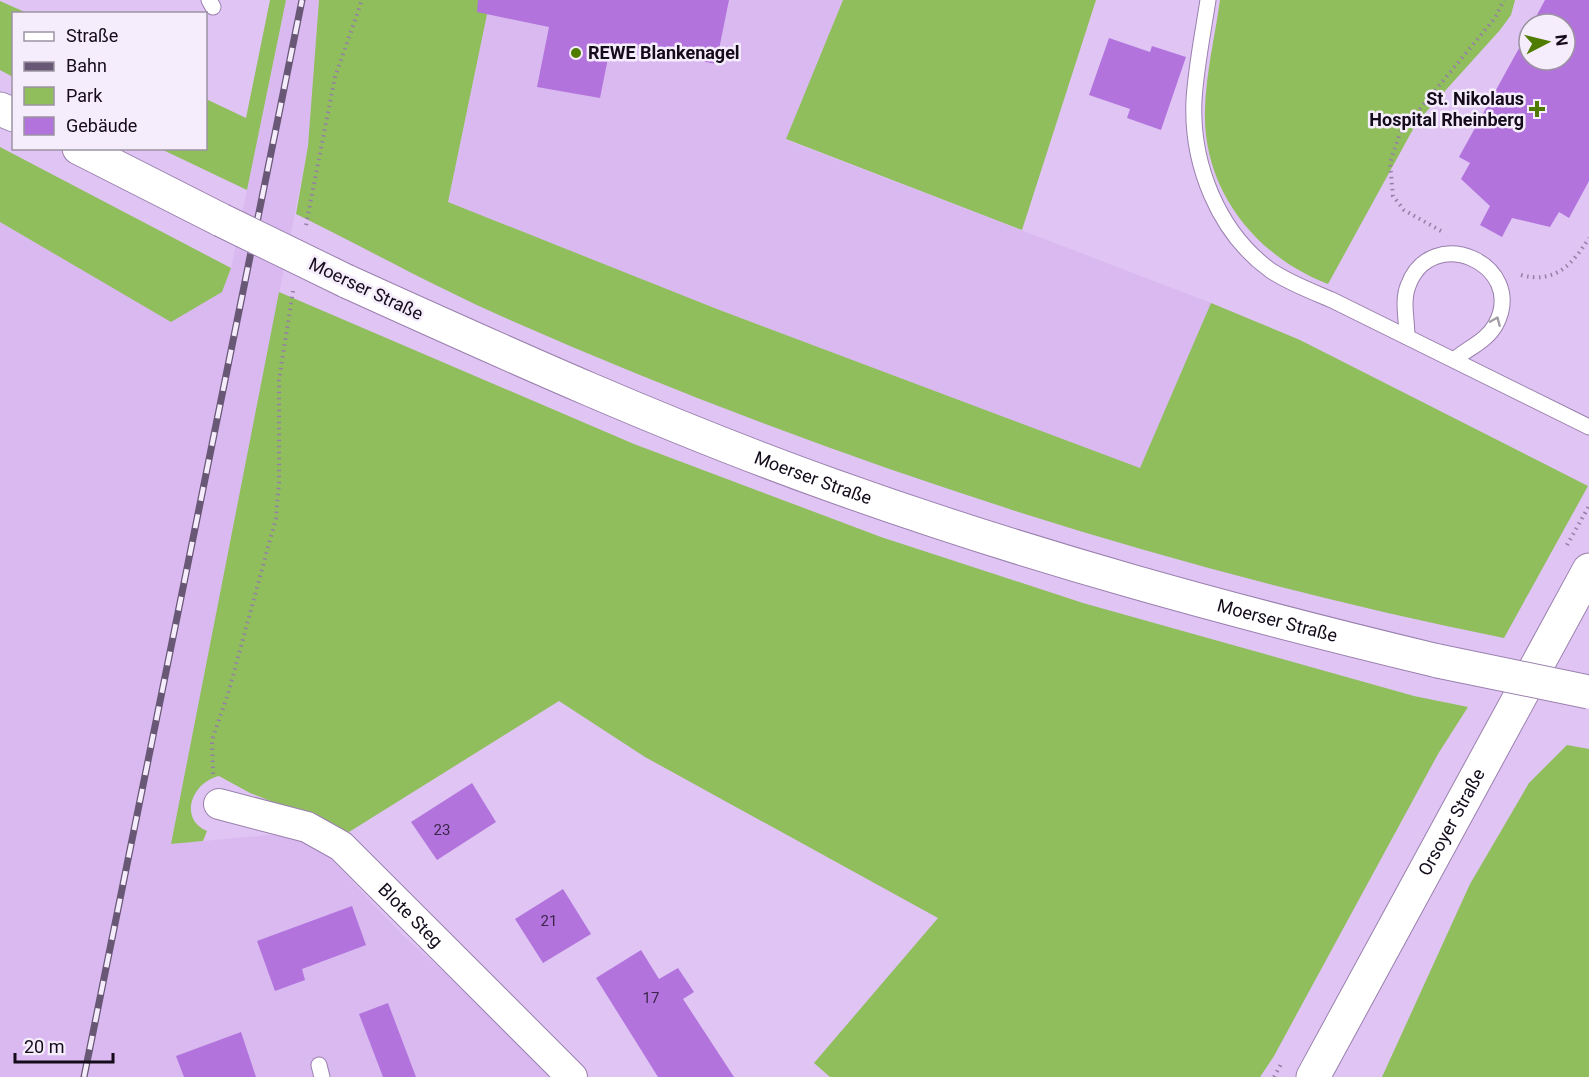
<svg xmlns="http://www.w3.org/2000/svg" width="1589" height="1077" viewBox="0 0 1589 1077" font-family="Roboto,sans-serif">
	<rect width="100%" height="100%" fill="#dfc4f4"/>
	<g fill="#d9b9f0">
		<path d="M286,0H319L308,146L171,844L293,833L323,851L403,935L523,1044L544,1066L549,1077H0V222L170,321L222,292L231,268Z"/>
		<path d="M490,0H843L786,140L1211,303L1141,469L717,309L448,202Z"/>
	</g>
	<g fill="#90be5d">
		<path d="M270,0H286L247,190L161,149L206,148V99L246,118Z"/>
		<path d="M319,0H490L448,202L717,309L1140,468L1211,303L1300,340L1588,486L1504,638C1163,569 829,460 510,320C437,288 367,249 296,214L308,146Z"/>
		<path d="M843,0H1096L1022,230L786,139Z"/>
		<path d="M1220,0H1515L1511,15L1500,30L1417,122L1328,284C1255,256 1202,189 1205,109C1206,73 1215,36 1220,0Z"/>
		<path d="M0,1L27,13L14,14L13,77L0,70Z"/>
		<path d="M0,147L231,268L222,292L171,322L0,222Z"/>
		<path d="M279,292L634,444L881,537L1083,603L1414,696L1468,707L1438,754L1274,1056L1260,1077H830L814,1063L938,918L645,757L559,701L349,832L250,793L219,776C192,782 178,819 207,831L203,841L171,844Z"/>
		<path d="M1567,745L1589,749V1077H1382L1470,884L1529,783Z"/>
	</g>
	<g fill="#b274dc">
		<path d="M478,0H729L716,64L611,43L600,98L537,87L549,27L477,12Z"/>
		<path d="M1545,0H1589V181L1569,218L1559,212L1550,227L1512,218L1502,237L1480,225L1490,206L1461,179L1470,163L1459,157L1529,30V60H1565V24H1532Z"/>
		<path d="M1109,38L1150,52L1152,46L1186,57L1161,130L1127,118L1130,109L1089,95Z"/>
		<path d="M472,783L496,822L437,860L411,822Z"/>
		<path d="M563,889L591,934L543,963L515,919Z"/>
		<path d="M352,906L366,945L302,969L305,980L275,991L257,941Z"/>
		<path d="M641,950L659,979L678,968L694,992L683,999L734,1077H658L596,978Z"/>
		<path d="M388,1003L416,1077H383L359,1014Z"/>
		<path d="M241,1032L256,1077H184L176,1056Z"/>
	</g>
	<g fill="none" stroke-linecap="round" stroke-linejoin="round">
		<defs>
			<g id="service">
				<path d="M209,0L213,7"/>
				<path d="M1208,0C1203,33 1196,67 1194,100C1191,164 1218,232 1270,270C1289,283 1311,291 1332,300L1589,427"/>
				<path d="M1407,337C1407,320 1402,301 1408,286C1431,222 1527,264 1496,324C1487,341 1468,348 1454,360"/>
				<path d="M319,1065L322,1077"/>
			</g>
			<g id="minor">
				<path id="s1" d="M219,804L307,827L341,846L572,1077"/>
			</g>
			<g id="tertiary">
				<path id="s2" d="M1313,1077L1589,570"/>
			</g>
			<g id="secondary">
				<path d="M0,109L14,115"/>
				<path d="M79,148L221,220"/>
				<path id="s3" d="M346,281C507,354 668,427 834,486C1032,557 1234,612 1438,661"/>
			</g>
		</defs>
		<use href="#service" stroke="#9a80ad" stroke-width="17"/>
		<use href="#minor" stroke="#9a80ad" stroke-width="32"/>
		<use href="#tertiary" stroke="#9a80ad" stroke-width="35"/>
		<use href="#secondary" stroke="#9a80ad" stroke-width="35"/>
		<g stroke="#9480a4" stroke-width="4" stroke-dasharray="1.5 4.5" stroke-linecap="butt">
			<path d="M306,225L335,77L362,0"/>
			<path d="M1441,231L1404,210L1393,196L1390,163L1400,133L1495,18L1504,0"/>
			<path d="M1521,275C1555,284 1572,265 1589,238"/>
			<path d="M1567,545L1589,506"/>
			<path d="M213,774L212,740L228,694L276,518L279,482V380L293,291"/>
			<path d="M1274,1077L1281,1064"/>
		</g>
		<use href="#service" stroke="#fff" stroke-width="15"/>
		<use href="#minor" stroke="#fff" stroke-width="30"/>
		<use href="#tertiary" stroke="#fff" stroke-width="33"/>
		<use href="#secondary" stroke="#fff" stroke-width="33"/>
		<defs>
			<path id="rail" d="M84,1077L302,0"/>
		</defs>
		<use href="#rail" stroke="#685875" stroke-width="7"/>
		<use href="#rail" stroke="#f6edfc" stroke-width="4.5" stroke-dasharray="14" stroke-linecap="butt"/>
		<defs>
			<g id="secondary-bridge">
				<path d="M221,220L346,281"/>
				<path d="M1438,661L1589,692"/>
			</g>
		</defs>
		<use href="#secondary-bridge" stroke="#9a80ad" stroke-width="35" stroke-linecap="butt"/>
		<use href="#secondary-bridge" stroke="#fff" stroke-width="33"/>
	</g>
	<defs><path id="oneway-chevron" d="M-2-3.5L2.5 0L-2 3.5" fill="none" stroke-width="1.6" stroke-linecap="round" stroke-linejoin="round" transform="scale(1.5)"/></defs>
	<use stroke="#a19da4" href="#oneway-chevron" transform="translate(1496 321) rotate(-67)"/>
	<g fill="#4f7b00" stroke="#f6edfc" stroke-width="2">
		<circle cx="576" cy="53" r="6"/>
		<path d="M1534 100h6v6h6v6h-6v6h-6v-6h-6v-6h6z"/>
	</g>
	<g text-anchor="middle" stroke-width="5" stroke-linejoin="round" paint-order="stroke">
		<g font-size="15" fill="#3c254b">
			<text x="442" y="835">23</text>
			<text x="549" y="926">21</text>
			<text x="651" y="1003">17</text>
		</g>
		<g font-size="18" font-weight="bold" fill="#140b1b" stroke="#f6edfc" text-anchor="start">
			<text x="588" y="59">REWE Blankenagel</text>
			<text x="1524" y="105" text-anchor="end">St. Nikolaus<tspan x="1524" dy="21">Hospital Rheinberg</tspan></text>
		</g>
		<g font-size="18" fill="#140b1b" stroke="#f6edfc">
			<text transform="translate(366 289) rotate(25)" y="6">Moerser Straße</text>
			<text dy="6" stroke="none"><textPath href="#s3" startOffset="507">Moerser Straße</textPath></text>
			<text dy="6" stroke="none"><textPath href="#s3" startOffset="993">Moerser Straße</textPath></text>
			<text dy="6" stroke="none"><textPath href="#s2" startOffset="290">Orsoyer Straße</textPath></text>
			<text dy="6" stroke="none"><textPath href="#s1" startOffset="228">Blote Steg</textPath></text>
		</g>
	</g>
	<rect x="12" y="12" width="195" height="138" fill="#f6edfc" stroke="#9c93a2" stroke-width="1.5"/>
	<rect x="24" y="32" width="30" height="9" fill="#ffffff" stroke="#9c93a2" stroke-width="1.5"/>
	<text x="66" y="42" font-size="18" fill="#140b1b">Straße</text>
	<rect x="24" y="62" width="30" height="9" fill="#685875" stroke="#9c93a2" stroke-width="1.5"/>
	<text x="66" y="72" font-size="18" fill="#140b1b">Bahn</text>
	<rect x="24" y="87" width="30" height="18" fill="#90be5d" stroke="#9c93a2" stroke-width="1.5"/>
	<text x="66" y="102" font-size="18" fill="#140b1b">Park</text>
	<rect x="24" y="117" width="30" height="18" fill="#b274dc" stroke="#9c93a2" stroke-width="1.5"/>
	<text x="66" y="132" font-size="18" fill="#140b1b">Gebäude</text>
	<g transform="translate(1547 42) rotate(83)"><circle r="28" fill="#f6edfc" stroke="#9c93a2" stroke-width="1.5"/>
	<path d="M0-4.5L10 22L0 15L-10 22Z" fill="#4f7b00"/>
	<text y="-9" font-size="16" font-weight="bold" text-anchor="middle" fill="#140b1b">N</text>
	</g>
	<path d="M15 1053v9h98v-9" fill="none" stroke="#140b1b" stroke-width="3"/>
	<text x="24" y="1053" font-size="18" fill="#140b1b" stroke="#f6edfc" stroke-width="4.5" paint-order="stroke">20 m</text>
</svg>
